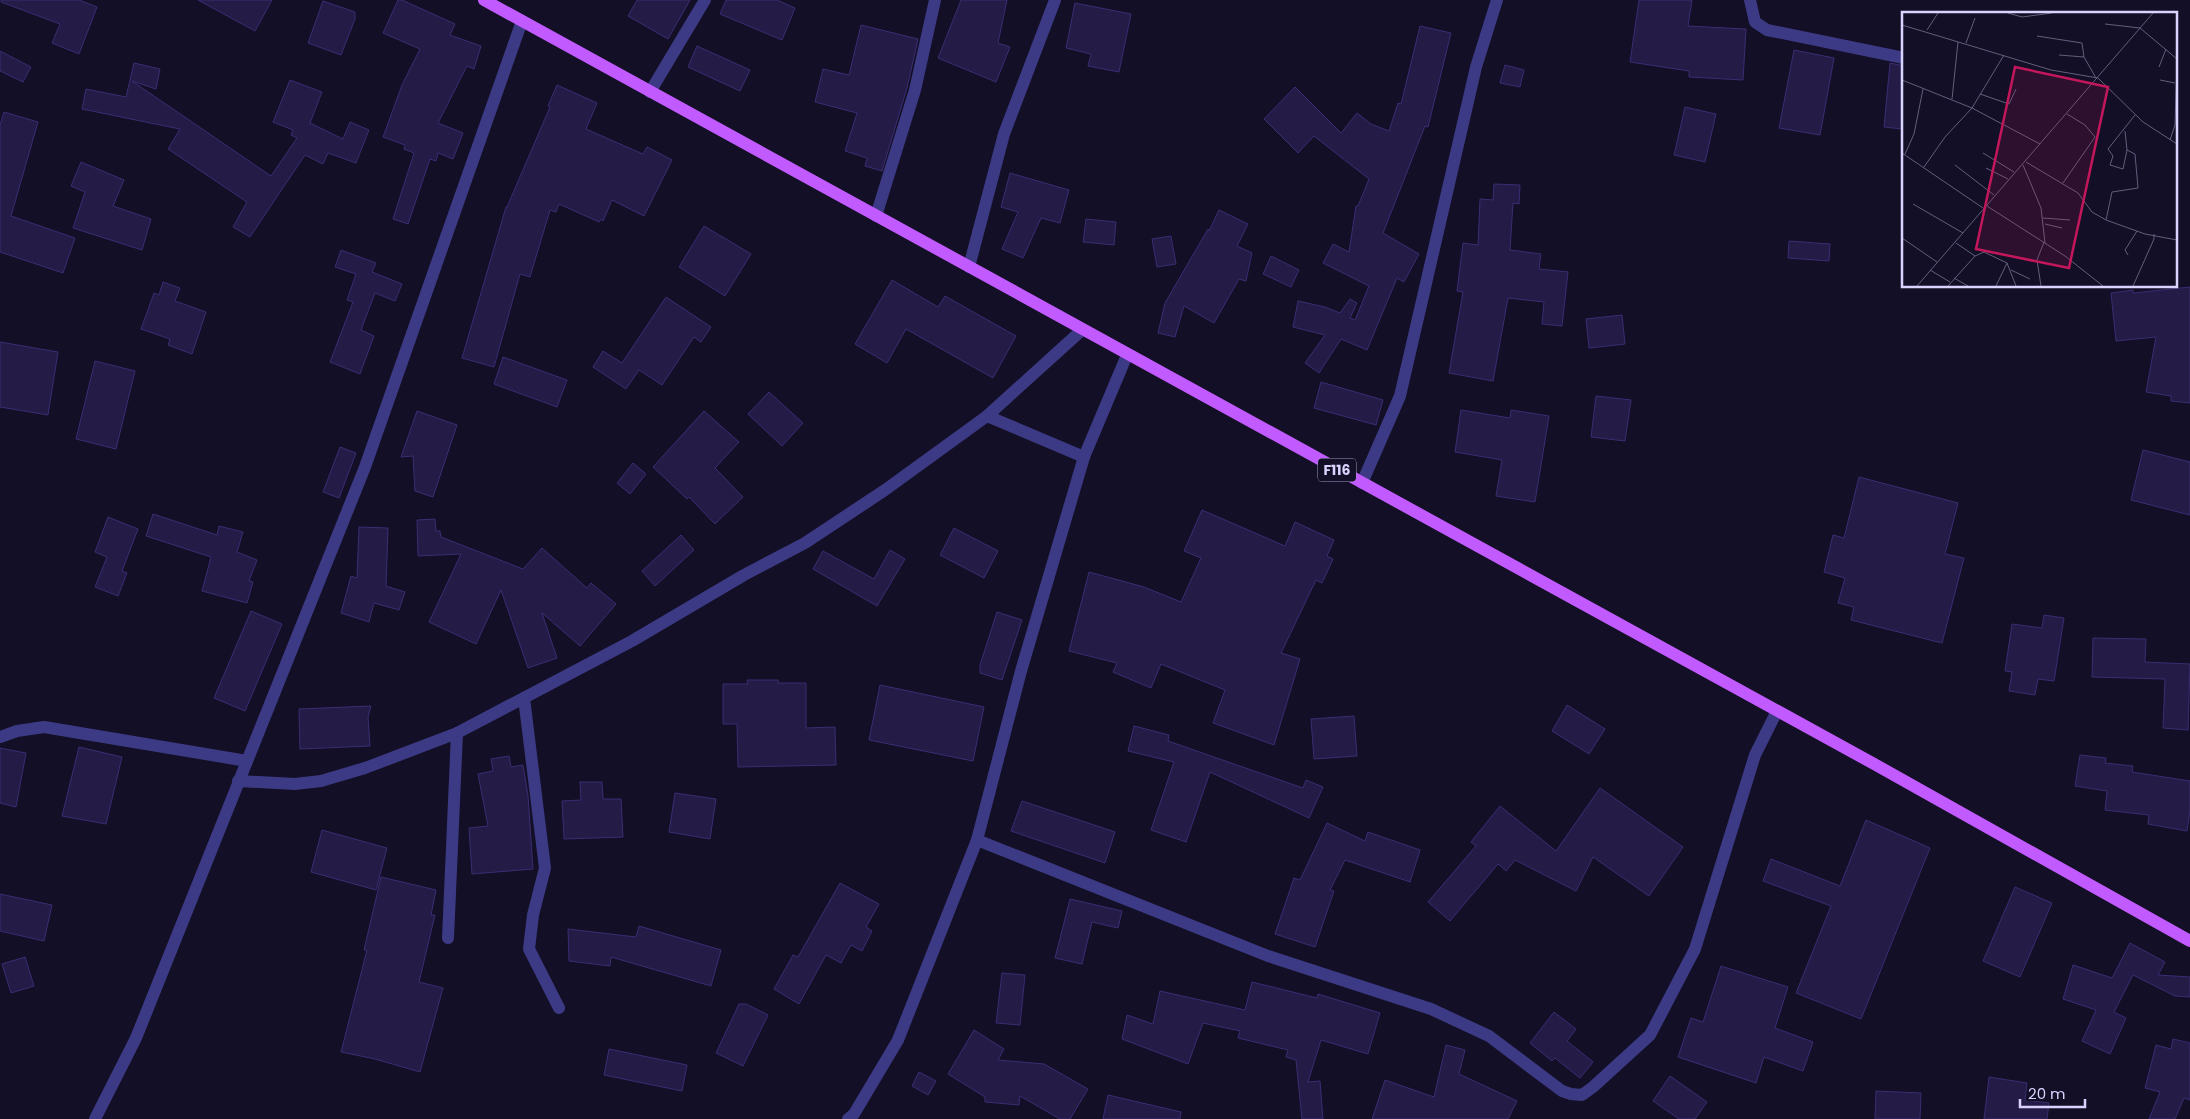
<svg xmlns="http://www.w3.org/2000/svg" width="2190" height="1119" viewBox="0 0 2190 1119" font-family="Poppins,sans-serif">
	<rect width="100%" height="100%" fill="#130f26"/>
	<g fill="#241b47" stroke="#3b2d73">
		<path d="M1,0H79L97,7L79,54L52,43L60,24L1,2Z"/>
		<path d="M198,0H272L255,31Z"/>
		<path d="M398,0H402L455,24L450,35L481,46L474,69L467,66L438,123L463,133L453,159L438,153L436,161L430,159L408,224L393,219L414,153L404,149L405,145L383,137L402,85L420,49L383,33Z"/>
		<path d="M637,0H690L668,39L628,16Z"/>
		<path d="M726,0H777L795,8L782,40L720,14Z"/>
		<path d="M961,0H1007L998,43L1010,47L996,82L938,58Z"/>
		<path d="M1639,0H1692L1688,26L1746,29L1743,80L1689,77V71L1630,62Z"/>
		<path d="M323,1L355,12V19L341,55L308,43Z"/>
		<path d="M1075,3L1131,14L1119,72L1088,66L1091,54L1066,48Z"/>
		<path d="M861,25L918,39L907,88L882,171L865,166L867,158L845,151L857,113L815,102L823,69L849,75Z"/>
		<path d="M1420,26L1451,33L1428,127L1425,126L1383,233L1419,254L1404,282L1397,278L1367,350L1341,339L1319,373L1305,363L1325,335L1293,327L1298,301L1325,307L1340,313L1350,299L1357,303L1350,318L1355,320L1369,286L1323,263L1333,244L1349,252L1356,206H1358L1369,179L1314,136L1298,153L1264,119L1295,87L1341,133L1357,113L1371,124L1389,131L1398,103L1401,104Z"/>
		<path d="M697,46L750,70L740,91L688,67Z"/>
		<path d="M1794,50L1834,58L1820,135L1779,128Z"/>
		<path d="M0,51L31,67L23,82L0,71Z"/>
		<path d="M134,63L160,69L156,89L132,81L271,176L297,138L291,135L293,130L273,122L290,80L322,92L310,123L343,139L350,122L369,130L356,163L328,153L323,164L305,155L250,237L233,227L247,202L168,149L180,129L82,109L86,89L126,97Z"/>
		<path d="M1890,63L1904,66L1902,129L1884,127Z"/>
		<path d="M1505,65L1524,70L1520,87L1500,83Z"/>
		<path d="M557,85L597,103L586,129L643,154L647,147L672,160L644,216L612,200L603,221L601,219L599,222L559,204L556,212L550,210L530,277L520,274L494,367L462,358L506,207H507L550,107L548,106Z"/>
		<path d="M1685,107L1716,114L1705,162L1674,155Z"/>
		<path d="M4,112L38,122L11,216L75,238L63,273L0,252V125Z"/>
		<path d="M81,162L124,180L113,206L151,219L142,250L73,228L85,192L71,186Z"/>
		<path d="M1010,173L1069,190L1060,223L1041,218L1023,258L1002,249L1018,212L1001,207Z"/>
		<path d="M1494,184L1520,185L1519,204L1513,203L1510,250L1541,254L1539,269L1568,272L1562,326L1542,324L1544,302L1508,298L1493,381L1449,373L1463,292L1457,291L1463,243L1478,245L1480,199L1493,200Z"/>
		<path d="M1219,210L1248,224L1237,246L1252,253L1246,281L1239,279L1214,323L1184,306L1175,337L1158,333L1165,303L1208,229L1209,231Z"/>
		<path d="M1086,219L1116,222L1114,245L1083,242Z"/>
		<path d="M704,226L751,254L725,296L679,267Z"/>
		<path d="M1171,236L1176,264L1157,267L1152,239Z"/>
		<path d="M1789,241L1830,244L1829,261L1788,258Z"/>
		<path d="M341,250L376,263L372,272L402,284L395,301L375,293L361,330L374,336L360,374L330,362L353,302L347,300L356,274L335,267Z"/>
		<path d="M1271,256L1299,270L1291,287L1263,274Z"/>
		<path d="M892,280L938,307L945,296L1016,336L993,378L906,329L887,363L855,344Z"/>
		<path d="M163,282L180,288L175,301L206,312L192,354L168,345L170,339L141,329L154,293L159,295Z"/>
		<path d="M2190,287V403L2171,401V396L2146,392L2156,337L2116,341L2111,293L2133,290V293Z"/>
		<path d="M666,297L711,327L701,342L694,337L662,385L639,370L626,389L593,367L603,351L622,363Z"/>
		<path d="M1622,315L1625,344L1589,348L1586,319Z"/>
		<path d="M0,342L58,352L48,415L0,407Z"/>
		<path d="M503,357L567,380L557,407L494,384Z"/>
		<path d="M95,361L135,371L116,449L76,439Z"/>
		<path d="M1321,382L1383,400L1376,425L1314,408Z"/>
		<path d="M769,392L803,423L782,446L748,414Z"/>
		<path d="M1596,396L1631,400L1625,441L1591,437Z"/>
		<path d="M1461,410L1510,418L1511,410L1549,416L1535,502L1496,496L1502,460L1455,452Z"/>
		<path d="M417,411L457,425L433,497L415,491L413,456L401,457Z"/>
		<path d="M704,411L739,442L715,468L743,497L715,524L689,497L687,499L653,467Z"/>
		<path d="M340,447L356,453L339,498L323,492Z"/>
		<path d="M2143,450L2190,462V515L2131,500Z"/>
		<path d="M633,463L646,474L630,494L617,483Z"/>
		<path d="M1859,477L1958,503L1945,554L1964,558L1942,643L1851,620L1854,607L1838,603L1845,578L1824,572L1833,535L1844,538Z"/>
		<path d="M1202,510L1285,546L1295,522L1334,540L1327,556L1333,559L1322,583L1316,580L1281,653L1300,659L1274,745L1213,723L1225,690L1161,664L1151,688L1113,672L1117,663L1069,651L1089,572L1144,587L1181,602L1201,558L1184,551Z"/>
		<path d="M153,514L217,535L219,526L243,532L237,552L257,560L249,581L253,582L247,603L202,591L211,557L146,536Z"/>
		<path d="M108,517L138,529L122,571L127,573L118,596L95,587L107,557L95,552Z"/>
		<path d="M435,519L436,531H440L441,537L523,569L542,548L587,588L591,583L616,604L580,646L542,613L557,658L528,668L501,590L476,644L429,622L461,554L418,556L417,520Z"/>
		<path d="M359,527L388,528L386,586L405,592L399,610L374,603L369,622L341,613L351,576L357,578Z"/>
		<path d="M954,528L998,551L984,578L940,555Z"/>
		<path d="M681,535L694,550L655,586L642,571Z"/>
		<path d="M890,550L905,559L877,606L813,569L823,551L874,579Z"/>
		<path d="M251,611L282,624L245,711L214,698Z"/>
		<path d="M997,612L1022,620L1002,680L980,673V665Z"/>
		<path d="M2044,615L2064,618L2054,681L2038,679L2035,695L2009,691L2012,672L2005,671L2012,624L2042,628Z"/>
		<path d="M2093,638L2146,639L2145,662L2190,664L2188,730L2163,728L2165,679L2092,677Z"/>
		<path d="M747,680H778V683H806V728L835,727L836,765L738,767L737,724H723V684H748Z"/>
		<path d="M880,685L984,707L973,761L869,740Z"/>
		<path d="M1567,705L1605,729L1589,754L1552,731Z"/>
		<path d="M371,706L368,717L370,746L300,749L299,709Z"/>
		<path d="M1354,716L1357,756L1314,759L1311,719Z"/>
		<path d="M1134,726L1169,735L1168,741L1303,788L1306,780L1323,787L1309,818L1210,772L1186,842L1151,830L1174,762L1128,751Z"/>
		<path d="M79,747L122,757L106,824L62,816Z"/>
		<path d="M0,748L26,753L16,807L0,803Z"/>
		<path d="M2080,755L2106,758L2105,763L2133,766L2132,772L2190,781V811L2187,831L2148,824L2149,815L2105,810L2107,791L2075,786Z"/>
		<path d="M509,756L511,767L523,765L528,796L533,869L472,874L469,828L488,826L478,774L493,771L491,759Z"/>
		<path d="M580,782H602L603,799H621L623,837L564,839L562,801L581,800Z"/>
		<path d="M1600,788L1683,847L1649,896L1593,857L1576,891L1515,860L1506,871L1498,864L1450,921L1428,902L1476,846L1471,842L1500,806L1556,851Z"/>
		<path d="M675,793L716,799L710,839L669,832Z"/>
		<path d="M1022,801L1115,832L1105,863L1011,831Z"/>
		<path d="M1866,820L1930,848L1861,1019L1796,993L1831,906L1763,881L1771,859L1840,886Z"/>
		<path d="M1327,823L1365,841L1368,832L1420,850L1410,882L1345,860L1330,890L1334,891L1315,947L1275,934L1294,878L1300,880Z"/>
		<path d="M322,830L387,848L376,890L311,872Z"/>
		<path d="M381,877L436,890L431,915H435L419,982L443,988L420,1072L375,1059L341,1052L367,950H364Z"/>
		<path d="M840,883L879,904L866,927L872,931L862,951L851,945L841,963L826,955L799,1004L774,989L793,955L798,957Z"/>
		<path d="M2015,887L2052,903L2020,977L1983,961Z"/>
		<path d="M0,894L52,905L44,941L0,931Z"/>
		<path d="M1070,899L1122,911L1118,928L1092,922L1082,964L1055,958Z"/>
		<path d="M639,926L721,950L711,986L611,957L610,966L569,961L568,929L636,937Z"/>
		<path d="M2130,943L2165,962L2158,975L2190,977V997L2175,996L2133,975L2114,1012L2126,1018L2110,1054L2082,1041L2096,1010L2063,999L2073,965L2112,978Z"/>
		<path d="M25,957L34,986L11,993L2,964Z"/>
		<path d="M1721,966L1788,987L1775,1028L1813,1042L1803,1071L1764,1057L1756,1083L1678,1057L1691,1018L1703,1022Z"/>
		<path d="M1002,973L1025,975L1020,1025L996,1023Z"/>
		<path d="M1252,982L1317,998L1318,994L1380,1013L1368,1054L1321,1040L1308,1082L1320,1081L1323,1119H1302L1296,1060L1286,1057L1288,1050L1238,1038L1240,1031L1203,1023L1188,1064L1122,1039L1127,1015L1153,1024L1160,991L1245,1010Z"/>
		<path d="M739,1004H746L768,1015L743,1066L716,1053Z"/>
		<path d="M1554,1012L1576,1029L1567,1041L1593,1062L1580,1078L1555,1058L1552,1061L1530,1043Z"/>
		<path d="M974,1030L1004,1049L998,1060L1044,1064L1088,1089L1070,1119H1060L1020,1096L1019,1105L985,1102V1097L948,1074Z"/>
		<path d="M2173,1039L2190,1043V1100L2184,1098L2175,1119H2149L2160,1092L2145,1088L2156,1045L2171,1049Z"/>
		<path d="M1446,1045L1465,1050L1459,1074L1517,1101L1508,1119H1372L1385,1080L1434,1097Z"/>
		<path d="M609,1049L687,1065L682,1091L604,1075Z"/>
		<path d="M919,1072L936,1081L928,1095L912,1086Z"/>
		<path d="M1670,1076L1707,1102L1695,1119H1679L1653,1101Z"/>
		<path d="M1989,1077L2027,1083L2025,1100L2049,1103L2047,1119H1984Z"/>
		<path d="M1876,1091L1921,1093L1920,1119H1875Z"/>
		<path d="M1108,1095L1181,1112L1180,1119H1103Z"/>
	</g>
	<g fill="none" stroke-linecap="round" stroke-linejoin="round">
		<g stroke="#3d3a85" stroke-width="12">
			<path d="M1750,0L1755,22L1767,30L1904,58"/>
			<path d="M650,92L705,0"/>
			<path d="M876,216L915,90L935,0"/>
			<path d="M969,267L1004,134L1055,0"/>
			<path d="M987,416L1084,457"/>
			<path d="M1362,483L1400,396L1476,67L1497,0"/>
			<path d="M524,698L545,868L533,915L529,949L559,1008"/>
			<path d="M0,737L17,731L44,727L247,761"/>
			<path d="M238,781L295,784L321,781L365,768L457,733L632,641L744,575L805,543L885,490L987,416L1082,330"/>
			<path d="M977,840L1268,956L1431,1009L1489,1036L1562,1091L1571,1094L1582,1095L1593,1087L1650,1035L1695,949L1755,755L1777,711"/>
			<path d="M448,938L457,733"/>
			<path d="M95,1119L136,1038L365,467L522,21"/>
			<path d="M848,1119L854,1114L898,1040L977,840L1021,671L1084,457L1127,355"/>
		</g>
		<path stroke="#c25bff" stroke-width="12" d="M484,0L1876,765L2190,941"/>
	</g>
	<g text-anchor="middle" stroke-width="4" stroke-linejoin="round" paint-order="stroke">
		<rect fill="#130f26" stroke="#9e99be" stroke-width="1" x="1318" y="458.5" width="38" height="23" rx="4"/>
		<g font-size="14" font-weight="bold" fill="#d9d4ff">
			<text x="1337" y="475">F116</text>
		</g>
	</g>
	<g transform="translate(1902 12)">
		<rect width="275" height="275" fill="#130f26"/>
		<path fill="none" stroke="#625e7d" stroke-width="1" d="M106,1L120,5L150,1M203,12L238,16L275,47M0,13L149,58L196,66L241,110L275,132M25,18L36,1M135,24L180,31L182,45L194,66M64,31L73,6M157,43L182,45M257,55L264,37M0,68L70,96L138,132M258,68L273,71M78,82L107,92L114,77M50,87L56,30M223,119L225,138L221,157L208,153L211,144L206,137L233,103M268,128L273,113L275,51M0,141L81,196M81,141L112,160M3,142L12,122L21,77M124,150L176,181L190,200L204,208L243,222L275,228M53,153L92,183M121,153L139,196L143,231M22,155L43,125L70,96L102,43M84,156L106,167M161,171L193,125L183,113L165,102M11,192L61,221M85,194L163,244L201,274M141,206L168,208M204,208L210,180L236,176L233,142L225,138M143,212L160,216M0,226L35,250M54,231L73,244M226,243L223,238L235,219M28,258L48,270M109,258L128,267M52,266L66,274M15,274L251,1M46,274L73,244L82,240L105,251L114,274M94,274L105,251M139,274L135,248L142,230M231,274L252,227V222"/>
		<path fill="#c2185b" fill-opacity="0.15" stroke="#c2185b" stroke-width="2.5" d="M113,55L206,75L167,256L74,237Z"/>
		<rect width="275" height="275" fill="none" stroke="#d9d4ff" stroke-width="2.5"/>
	</g>
	<path d="M2020 1099v8h65v-8" fill="none" stroke="#d9d4ff" stroke-width="2.5"/>
	<text x="2028" y="1099" font-size="15" fill="#d9d4ff" stroke="#130f26" stroke-width="4" paint-order="stroke">20 m</text>
</svg>
